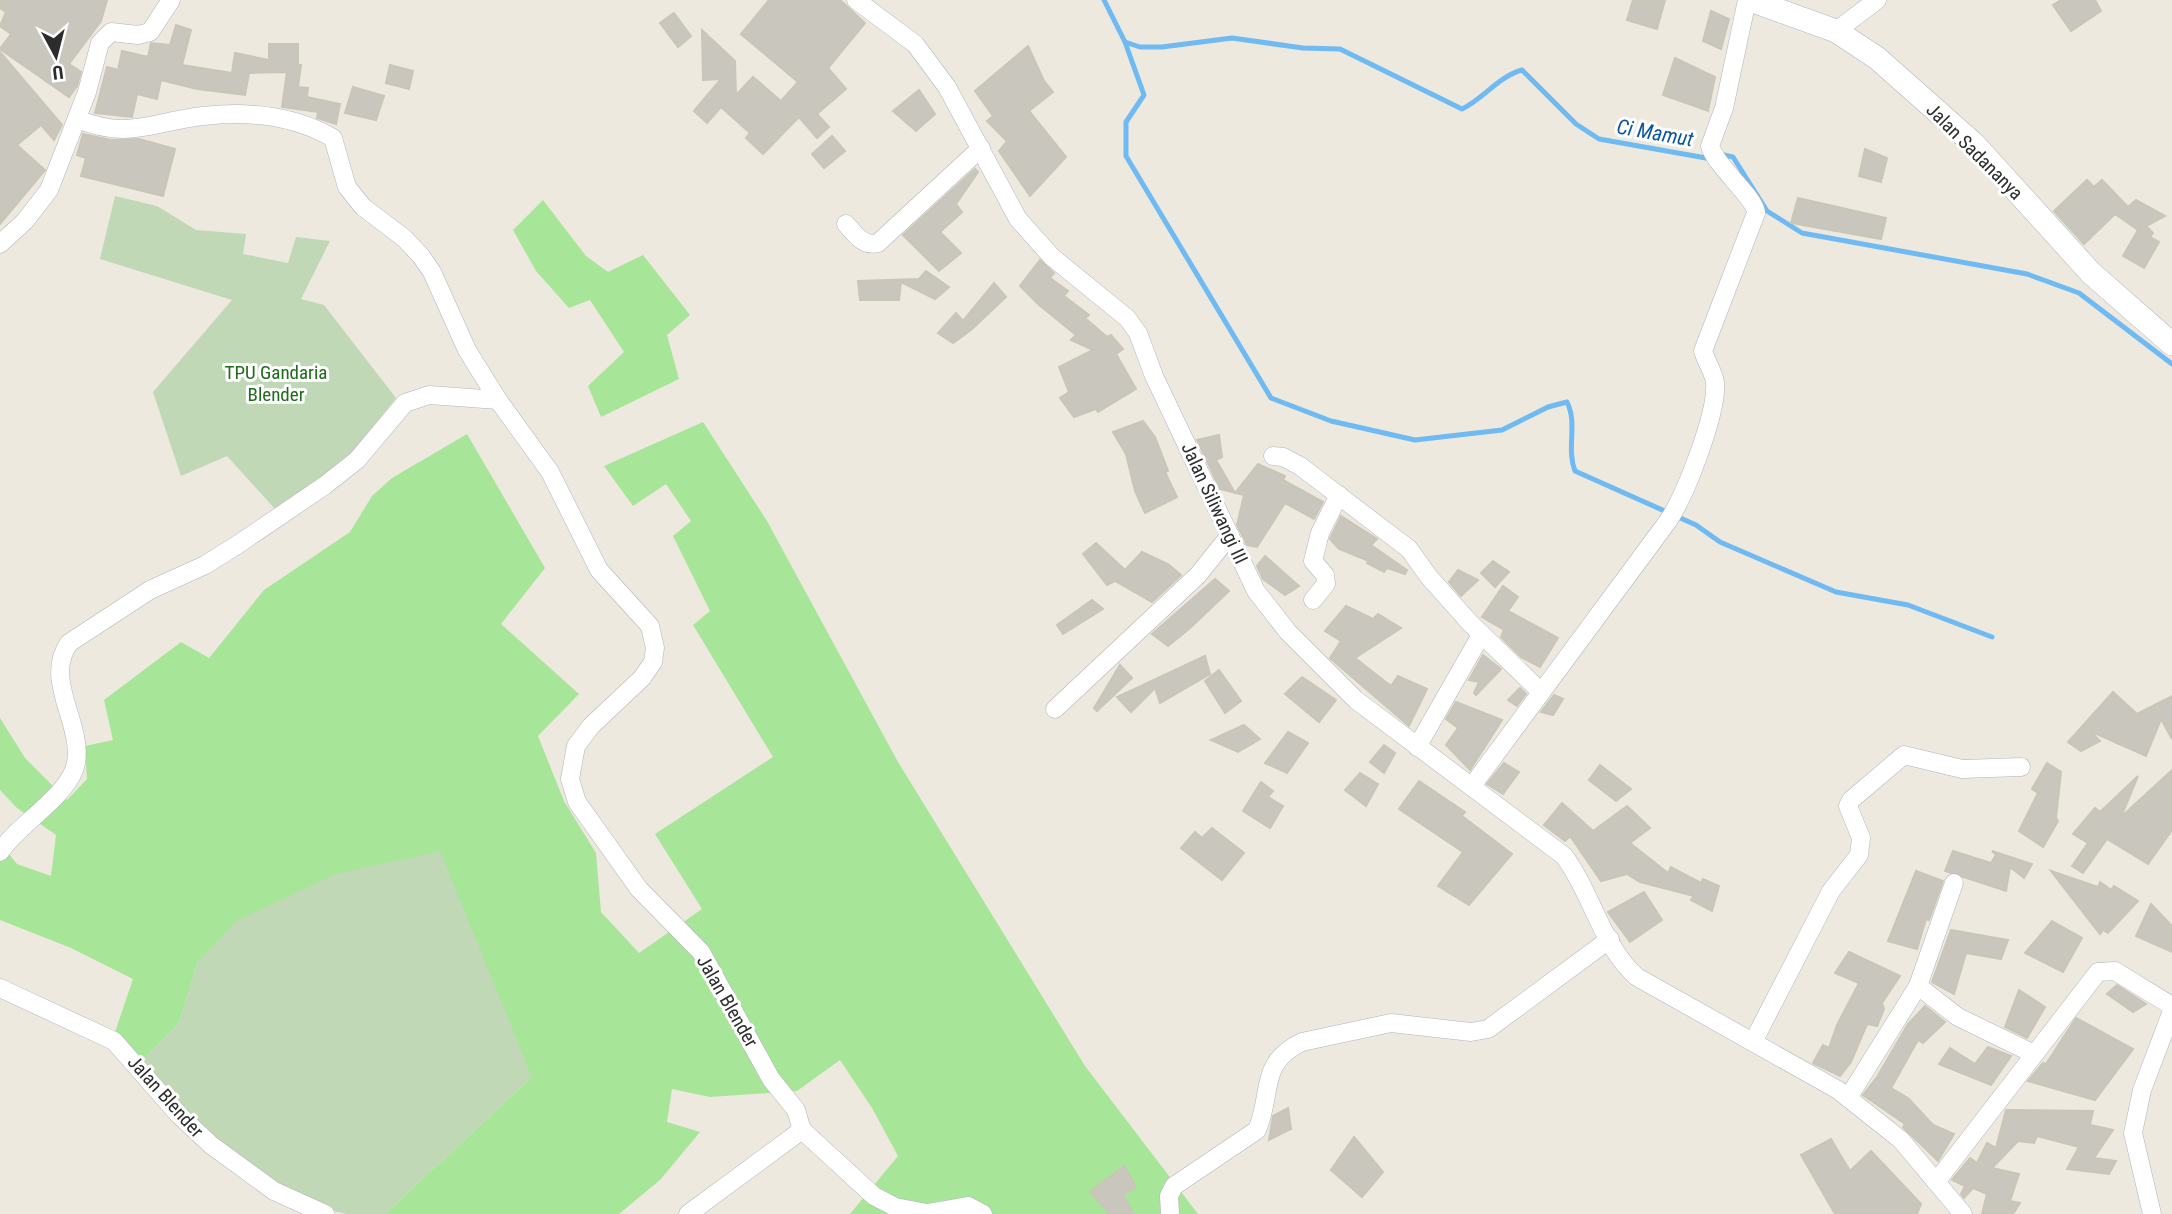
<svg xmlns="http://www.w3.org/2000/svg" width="2172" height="1214" viewBox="0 0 2172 1214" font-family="'Roboto Condensed',sans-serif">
	<rect width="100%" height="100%" fill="#eee9de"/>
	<g fill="#a7e599">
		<path d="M543,200L586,256L608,272L643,255L690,315L667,335L679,379L601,417L588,386L624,352L590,300L569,308L536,271L513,230Z"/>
		<path d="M703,422L767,521L898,762L1085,1066L1198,1214H850L898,1156L872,1108L840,1060L797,1091L710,1097L672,1089L667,1122L700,1132L660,1180L619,1214H385L532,1077L198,962L179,1023L142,1060L115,1032L133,979L71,948L0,920V843L17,864L51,876L56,835L17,808L0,790V718L25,758L67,800L87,779L85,746L113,740L104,700L181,642L209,658L264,590L350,532L372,496L392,478L467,434L545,568L501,624L579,694L538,736L564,801L596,853L601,912L639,953L702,909L655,834L773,757L693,625L710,611L673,536L691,521L666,484L633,506L604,466Z"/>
	</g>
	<g fill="#c0d8b5">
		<path d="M115,196L157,206L196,230L246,234L243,254L288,263L296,237L330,241L301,299L324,305L396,398L350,455L315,484L275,509L227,456L181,476L153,392L232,300L100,259Z"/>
		<path d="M440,851L532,1077L385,1214C373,1214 359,1214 347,1214C268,1201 190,1119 142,1060L179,1023L198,962L236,921L336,874Z"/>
	</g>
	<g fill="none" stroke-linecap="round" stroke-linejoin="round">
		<g stroke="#6fbaf2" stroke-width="5">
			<path d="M1104,0L1125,42L1140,47H1162L1232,38L1303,48L1340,49L1462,109C1483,99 1499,76 1522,70L1576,124L1599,139L1706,158L1724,155L1733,157L1767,211L1802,233L2027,274L2079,293L2172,364"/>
			<path d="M1125,42L1144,95L1126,122V156L1271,398L1331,421L1415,440L1502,430L1548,407L1567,402C1578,424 1566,448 1575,471L1696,525L1720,542L1836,592L1908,605L1992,637"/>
		</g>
	</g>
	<g fill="#c9c6bd" stroke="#c9c6b7" stroke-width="2">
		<path d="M0,0H107L101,21L69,64L81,72L77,86L69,97L0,49L11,34L0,26L6,12L0,8Z"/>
		<path d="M769,0H840L865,23L828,68L846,89L817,114L829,127L817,138L799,117L763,154L746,138L750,133L721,107L707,123L694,111L721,79L703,80L702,30L735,61L736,95L753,77L781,101L798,82L741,34Z"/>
		<path d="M1633,0H1665L1657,29L1627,20Z"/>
		<path d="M2061,0H2095L2101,11L2071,31L2053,5Z"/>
		<path d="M1711,11L1729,19L1721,49L1703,41Z"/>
		<path d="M674,13L691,36L678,47L660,23Z"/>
		<path d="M176,25L191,30L182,65L232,73L235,53L269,60V44H298V65H301L298,87L308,88L307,97L340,104L336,124L317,118L318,112L282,107L287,72L249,73L245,95L197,89L161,80L157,99L137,94L132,117L95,113L107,67L118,70L122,51L148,57L151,43L170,45Z"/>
		<path d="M1028,46L1044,81L1053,92L1029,111L1066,157L1030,196L999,151L1007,141L987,121L993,116L975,91Z"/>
		<path d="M0,52L62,125L54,140L41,125L17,145L45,170L0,224Z"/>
		<path d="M1675,58L1715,77L1708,111L1663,95Z"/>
		<path d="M390,65L413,71L409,89L386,83Z"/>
		<path d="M353,87L384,96L376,120L345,113Z"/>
		<path d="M919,90L935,114L916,131L893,111Z"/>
		<path d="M83,134L111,140L139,139L175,149L163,196L81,176L86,158L77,155Z"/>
		<path d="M832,136L845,151L824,168L812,154Z"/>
		<path d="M1865,149L1887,158L1881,182L1859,176Z"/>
		<path d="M975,169L978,172L956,204L962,212L940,232L961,253L939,271L903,235Z"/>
		<path d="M2087,180L2094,187L2102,180L2128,207L2136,200L2165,216L2146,226L2153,233L2150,237L2159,242L2144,268L2123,256L2138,230L2115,214L2084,244L2054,211Z"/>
		<path d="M1798,198L1886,218L1881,239L1791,223Z"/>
		<path d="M1040,260L1054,273L1050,278L1068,291L1064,296L1089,315L1085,318L1107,337L1111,335L1123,349L1116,354L1136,389L1098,412L1096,409L1074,417L1060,398L1069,392L1059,367L1093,350L1071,340L1076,335L1038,304L1020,286Z"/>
		<path d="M926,271L949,287L935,299L901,282L899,300H860L858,281L919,279Z"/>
		<path d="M994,283L1006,297L971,330L953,343L938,333L956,313L963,321Z"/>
		<path d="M1143,421L1155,437L1168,471L1165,472L1177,497L1145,513L1135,491L1126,454L1113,432Z"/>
		<path d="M1219,435L1222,457L1216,460L1235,493L1258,464L1285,476L1283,480L1323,502L1314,519L1285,503L1257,547L1247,545L1237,525L1244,495L1220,489L1197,440Z"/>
		<path d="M1341,516L1377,539L1371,545L1407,570L1405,574L1387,568L1384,572L1367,563L1369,561L1339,549L1330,539Z"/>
		<path d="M1096,543L1125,570L1142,552L1168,564L1181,575L1152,602L1115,581L1107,585L1083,554Z"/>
		<path d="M1265,556L1299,586L1285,595L1263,579L1257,566Z"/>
		<path d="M1493,561L1509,572L1495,587L1481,573Z"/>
		<path d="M1458,570L1478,580L1461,596L1449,582Z"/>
		<path d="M1215,579L1229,591L1189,629L1168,646L1152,634Z"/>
		<path d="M1503,586L1518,597L1508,611L1558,638L1540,667L1521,657L1501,637L1504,630L1482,617Z"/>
		<path d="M1092,600L1103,609L1063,634L1057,625Z"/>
		<path d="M1346,606L1373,619L1378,614L1401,628L1355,658L1391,686L1398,676L1427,689L1409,726L1330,658L1341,641L1325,631Z"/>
		<path d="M1483,655L1501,669L1476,695L1474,693L1479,682L1469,680Z"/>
		<path d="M1205,656L1210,674L1160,703L1155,688L1131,712L1117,697Z"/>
		<path d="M1120,665L1132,678L1097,711L1094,708Z"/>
		<path d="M1219,670L1241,701L1225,713L1205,681Z"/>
		<path d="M1302,677L1336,700L1319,722L1285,694Z"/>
		<path d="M1520,688L1526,694L1517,706L1508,700Z"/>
		<path d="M2113,692L2137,714L2172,696V739L2161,719L2146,756L2090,731L2100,741L2081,751L2068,742Z"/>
		<path d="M1554,695L1563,699L1553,715L1541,712Z"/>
		<path d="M1456,702L1502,720L1470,770L1446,745L1458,728L1446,719Z"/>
		<path d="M1244,725L1260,739L1238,752L1211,740Z"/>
		<path d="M1288,732L1308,743L1287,773L1265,763Z"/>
		<path d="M1384,745L1395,753L1384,773L1370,762Z"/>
		<path d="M1504,763L1519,772L1503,794L1487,784Z"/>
		<path d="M2047,763L2061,772L2056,818L2058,821L2043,847L2019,831L2038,793L2032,789Z"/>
		<path d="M1600,765L1631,789L1616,801L1589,780Z"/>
		<path d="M2172,770V830L2148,864L2107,839L2083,873L2072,866L2088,843L2073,834L2095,808L2100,812L2138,776L2121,817Z"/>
		<path d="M1360,773L1378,784L1366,806L1345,790Z"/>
		<path d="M1419,781L1465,812L1462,816L1512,854L1469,905L1438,886L1463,852L1399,809Z"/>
		<path d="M1261,782L1273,791L1268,797L1283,806L1270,828L1243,811Z"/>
		<path d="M1562,803L1593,831L1627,806L1650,828L1630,843L1668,873L1671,867L1701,883L1703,879L1719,886L1712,911L1691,900L1694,896L1640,882L1627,874L1601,881L1570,836L1565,841L1544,825Z"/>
		<path d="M1212,828L1244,853L1222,880L1181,848L1195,832L1202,838Z"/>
		<path d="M1953,851L1991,863L1996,855L1992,851L2032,864L2024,878L2010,867L2006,891L1945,871Z"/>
		<path d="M1916,871L1943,881L1929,920L1926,919L1917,949L1888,941Z"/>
		<path d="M2051,871L2098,887L2100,882L2111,890L2114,886L2138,901L2108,933L2103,930L2100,934Z"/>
		<path d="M1644,892L1662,920L1630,942L1608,912Z"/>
		<path d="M2151,904L2172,926V952L2136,936Z"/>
		<path d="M2052,921L2082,938L2063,972L2025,953Z"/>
		<path d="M1951,930L2008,940L2001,959L1966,953L1954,994L1932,982Z"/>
		<path d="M1849,952L1900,976L1882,1003L1884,1009L1877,1026L1867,1024L1851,1062L1840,1076L1813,1063L1823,1045L1829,1048L1837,1025L1859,983L1835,973Z"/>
		<path d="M2117,985L2146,1004L2133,1012L2107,994Z"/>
		<path d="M2019,990L2045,1007L2027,1038L2005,1027Z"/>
		<path d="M1925,1006L1945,1022L1923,1043L1918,1040L1891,1088L1908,1098L1933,1125L1954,1134L1938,1161L1903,1127L1905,1124L1863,1095L1877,1077L1908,1024Z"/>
		<path d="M2076,1018L2133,1049L2095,1100L2028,1081L2043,1063L2046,1064Z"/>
		<path d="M1988,1047L2011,1056L1991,1085L1939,1064L1950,1048L1975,1064Z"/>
		<path d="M1288,1108L1291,1129L1269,1140L1273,1116Z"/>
		<path d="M2006,1110L2093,1111L2090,1125L2113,1130L2094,1158L2116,1161L2109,1174L2067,1169L2079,1147L2037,1136L2034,1143L2018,1141L1992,1168L2019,1174L2010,1201L2020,1203L2013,1214H1982L1987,1194L1973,1188L1964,1198L1961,1194L1965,1186L1952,1180L1970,1158L1977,1163L1987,1143L1996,1148Z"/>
		<path d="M1354,1137L1383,1172L1362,1197L1331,1170Z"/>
		<path d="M1831,1139L1850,1171L1871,1151L1921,1204L1917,1214H1835L1801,1155Z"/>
		<path d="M1124,1166L1136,1187L1123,1195L1134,1214H1110L1090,1192Z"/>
	</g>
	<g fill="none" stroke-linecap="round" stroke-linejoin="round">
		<defs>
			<g id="minor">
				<path d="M856,0L915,44L947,87L1018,219L1052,257L1127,318L1138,333L1154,376L1256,591L1288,632L1356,700L1564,856C1592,893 1601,945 1637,977L1838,1090L1901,1140L1963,1214"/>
				<path d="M1836,31L1877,0"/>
				<path d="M77,119C129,140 151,122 203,116C247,111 293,115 333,138L347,187L363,207L404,238L421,256L432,272L467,350L498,400L550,472L599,570L650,626L655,648L653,662L642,678L591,726L576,746L570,779L577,802L639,889L701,952L771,1079L796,1110L802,1130L688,1214"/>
				<path d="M846,224C855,234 863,247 878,243L981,148"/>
				<path d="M0,244L25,221L49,190L87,92L100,43L111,32L138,35L150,32L171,0"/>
				<path d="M1273,456L1283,457L1300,466L1409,549L1429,577L1470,623L1541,692"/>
				<path d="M1313,600L1326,584L1325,575L1313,561L1320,533L1339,495"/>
				<path d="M1055,709L1198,575L1230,535"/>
				<path d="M1417,747L1481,635"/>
				<path d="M1472,786L1668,521C1685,496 1718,412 1715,382C1713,371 1706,361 1703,351L1756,213C1756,198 1716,167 1710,146L1724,108L1747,0"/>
				<path d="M0,852C17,825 71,794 76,763C83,723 43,680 69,643L150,590L205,565L237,545L324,486L357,460L405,403L429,395L498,400"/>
				<path d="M1918,986L1954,883"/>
				<path d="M0,988L114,1041L179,1115L211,1145L274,1191L325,1214"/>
				<path d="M1753,1042L1831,891L1859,855L1861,838L1848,806L1851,800L1904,755L1962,769L2021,767"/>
				<path d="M1848,1098L1918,986L1958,1017L2034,1054"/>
				<path d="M802,1130L874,1196L895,1207L927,1213L968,1206L983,1214"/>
				<path d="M1936,1182L2098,972L2115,971L2172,1006"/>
				<path d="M1170,1214L1169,1196L1174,1186L1257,1130C1273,1093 1258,1063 1302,1042L1391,1023L1471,1032L1488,1029L1610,939"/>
				<path d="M2152,1214L2133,1133L2142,1090L2172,1011"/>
			</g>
			<path id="tertiary" d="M1750,0L1836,31L1877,58L1974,144L2091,273L2172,344"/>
		</defs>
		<use href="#minor" stroke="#b2b2c0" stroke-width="19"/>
		<use href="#tertiary" stroke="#b2b2c0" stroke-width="24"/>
		<use href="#minor" stroke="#fff" stroke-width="18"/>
		<use href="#tertiary" stroke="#fff" stroke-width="23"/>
	</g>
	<g text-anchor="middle" stroke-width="6" stroke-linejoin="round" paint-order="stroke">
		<g font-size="19" fill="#2c2c2c" stroke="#fff">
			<text transform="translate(1975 151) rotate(45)" y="7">Jalan Sadananya</text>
			<text transform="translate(1215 503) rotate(65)" y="7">Jalan Siliwangi III</text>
			<text transform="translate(728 1001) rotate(60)" y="7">Jalan Blender</text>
			<text transform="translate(166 1096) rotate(48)" y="7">Jalan Blender</text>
		</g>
		<g font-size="19" fill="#1d6c19" stroke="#fff">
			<text x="276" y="379">TPU Gandaria<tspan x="276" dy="22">Blender</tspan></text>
		</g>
		<g font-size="21" font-style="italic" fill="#0a55a1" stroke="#fff">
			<text transform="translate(1655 133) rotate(10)" y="7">Ci Mamut</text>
		</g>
	</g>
	<g transform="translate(56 56) rotate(173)" stroke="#ffffff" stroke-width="5" paint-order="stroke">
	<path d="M0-5L12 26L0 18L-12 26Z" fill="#2c2c2c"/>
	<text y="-10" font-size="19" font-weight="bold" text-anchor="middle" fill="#2c2c2c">U</text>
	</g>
</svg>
